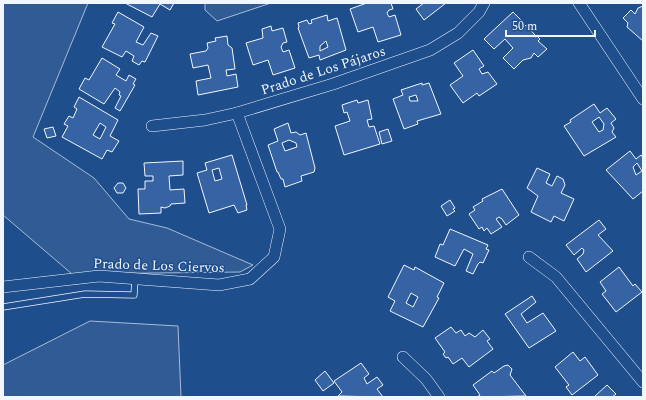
<svg xmlns="http://www.w3.org/2000/svg" width="646" height="400" viewBox="0 0 646 400" font-family="Spectral,serif">
	<rect width="100%" height="100%" fill="#1f4e8c"/>
	<g fill="#305b95" stroke="#a8bbd7">
		<path d="M3,3H88L33,137L94,178L129,219L167,228L253,265L240,272L72,274L3,215Z"/>
		<path d="M205,3H271L217,21L205,10Z"/>
		<path d="M90,321L178,326L181,397H3V365Z"/>
	</g>
	<g fill="#3563a3" stroke="#f2f6ff" fill-rule="evenodd">
		<path d="M125,3H174L170,10L160,4L152,17Z"/>
		<path d="M367,3H391L393,9L389,10L387,13L389,17L395,15L401,35L378,42L373,27L358,32L350,9Z"/>
		<path d="M424,3H446L424,20L416,9Z"/>
		<path d="M643,6V41L627,27L628,23L623,18L631,10L635,14L638,8Z"/>
		<path d="M118,12L144,27L136,42L143,45L151,33L158,36L145,62L142,61L139,65L132,61L134,56L126,51L122,57L102,47L115,24L112,23Z"/>
		<path d="M513,12L522,21L516,27L520,31L526,25L535,35L534,36L535,37L537,36L540,39L538,41L547,49L538,57L534,53L531,58L523,60L514,69L503,58L513,48L505,39L494,49L484,39Z"/>
		<path d="M327,15L328,21L337,18L346,50L320,60L319,55L309,58L298,28L299,27L298,23L307,20L309,24L312,23L311,20ZM326,41L328,47L320,51V46Z"/>
		<path d="M271,26L272,31L283,28L287,42L283,43L281,47L283,52L289,50L295,68L273,75L268,60L253,65L246,43L263,38L262,29Z"/>
		<path d="M227,36L228,45L232,48L235,69L226,70L227,76L236,74L238,87L198,95L196,81L211,78L208,65L193,68L190,54L206,51L208,48L207,43L216,41L215,38Z"/>
		<path d="M473,50L484,66L479,69L482,74L488,72L497,84L479,96L477,93L463,103L450,85L463,76L454,63Z"/>
		<path d="M102,58L120,69L116,75L126,81L129,75L136,79L133,84L135,85L120,111L115,108L121,96L119,95L120,92L115,88L104,104L79,89L85,78L89,80Z"/>
		<path d="M422,83V85L429,83L441,114L417,121L418,124L404,129L393,99L403,95L401,90ZM416,95L418,101H410L409,97Z"/>
		<path d="M79,97L118,120L110,136L119,141L112,152L107,150L102,159L62,137L68,126L64,124L69,116L73,118L77,109L74,107ZM100,123L106,127L100,139L93,135Z"/>
		<path d="M357,100L358,103L368,100L372,119L367,120L369,127L374,126L380,144L344,155L335,126L350,121L347,112L344,113L342,105Z"/>
		<path d="M594,104L600,113L607,108L616,119L611,123L614,128L612,132L616,137L584,156L564,126L571,122L570,120ZM599,117L604,124L603,130L599,132L592,122Z"/>
		<path d="M288,123L291,133L296,132L300,135L306,133L315,168L314,172L301,176L302,181L285,187L283,179H281L278,172H277L268,145L278,141L274,129ZM289,140L296,143L297,147L285,151L282,143Z"/>
		<path d="M53,127L56,136L47,138L44,129Z"/>
		<path d="M388,129L392,141L382,144L379,132Z"/>
		<path d="M630,151L636,159L641,155L643,158V191L633,199L606,170ZM637,163L642,171L636,175L633,167Z"/>
		<path d="M232,155L247,205H246L247,210L238,213L234,205L209,213L197,173L207,170L205,163ZM219,168L222,179L215,181L212,170Z"/>
		<path d="M183,161V175L169,176L170,190L184,189L185,203L171,204L170,206L165,208L161,207V213L139,214L138,189H145V181H153V176H145L144,163Z"/>
		<path d="M537,168L550,174L546,183L552,186L557,176L563,179L565,185L561,193L574,199L564,221L554,216L551,222L531,212L538,196L527,188Z"/>
		<path d="M118,183H123L126,188L123,193H117L114,188Z"/>
		<path d="M502,189L519,215L506,225L502,219L499,217L496,219L502,227L491,234L487,228L484,231L482,227L479,229L469,214L475,210L473,207L483,201L482,199Z"/>
		<path d="M450,200L455,208L453,209L455,211L447,216L441,206Z"/>
		<path d="M599,220L606,229L598,235L613,251L586,272L577,259L583,254L584,250L582,248L574,255L566,245Z"/>
		<path d="M450,229L488,245L486,249L489,250L483,263L480,262L478,264L473,274L466,271L473,254L464,249L455,266L435,257L440,244L443,245Z"/>
		<path d="M404,265L414,270L415,267L444,283L437,297L439,298L423,327L390,311L395,301L388,297ZM411,293L418,297L413,307L406,303Z"/>
		<path d="M619,267L633,286L635,284L642,292L616,312L602,294L606,291L600,282Z"/>
		<path d="M532,296L536,302L521,314L527,323L543,313L556,331L529,348L505,314Z"/>
		<path d="M451,327L456,333L461,330L465,336L469,333L475,337L483,330L490,339L487,341L493,349L469,367L462,358L453,364L448,357L446,358L443,354L445,352L435,338Z"/>
		<path d="M573,352L580,361L585,357L598,375L572,395L566,387L569,385L555,367Z"/>
		<path d="M361,363L369,374L364,378L367,384L377,377L383,385L377,389L383,397L338,396L342,392L334,381Z"/>
		<path d="M508,365L512,369L510,375L526,396L477,397L480,395L473,385L492,371L494,373L504,366Z"/>
		<path d="M325,371L334,383L323,391L315,380Z"/>
		<path d="M607,385L616,394L612,397H594Z"/>
	</g>
	<g fill="none" stroke-linecap="round" stroke-linejoin="round">
		<defs>
			<path id="lane" d="M3,307L85,294L134,295L135,279"/>
			<g id="street">
				<path d="M579,3L643,99"/>
				<path d="M152,126L205,120L237,113L333,84L430,50L458,33L479,12L484,3"/>
				<path d="M529,257L556,277L643,382"/>
				<path d="M3,287L99,276L219,285L250,279L274,257L280,229L237,113"/>
				<path d="M403,357L426,379L439,397"/>
			</g>
		</defs>
		<use href="#lane" stroke="#f2f6ff" stroke-width="7"/>
		<use href="#street" stroke="#f2f6ff" stroke-width="12"/>
		<use href="#lane" stroke="#1f4e8c" stroke-width="5.5"/>
		<use href="#street" stroke="#1f4e8c" stroke-width="11"/>
	</g>
	<g text-anchor="middle" stroke-width="3" stroke-linejoin="round" paint-order="stroke">
		<g font-size="14" fill="#f2f6ff" stroke="#1f4e8c">
			<text transform="translate(323 70) rotate(-18)" y="5">Prado de Los Pájaros</text>
			<text transform="translate(159 265) rotate(2)" y="5">Prado de Los Ciervos</text>
		</g>
	</g>
	<rect width="646" height="400" fill="none" stroke="#f2f6ff" stroke-width="8"/>
	<path d="M506 30v6h89v-6" fill="none" stroke="#f2f6ff" stroke-width="2"/>
	<text x="512" y="30" font-size="12" fill="#f2f6ff" stroke="#1f4e8c" stroke-width="3" paint-order="stroke">50 m</text>
</svg>
